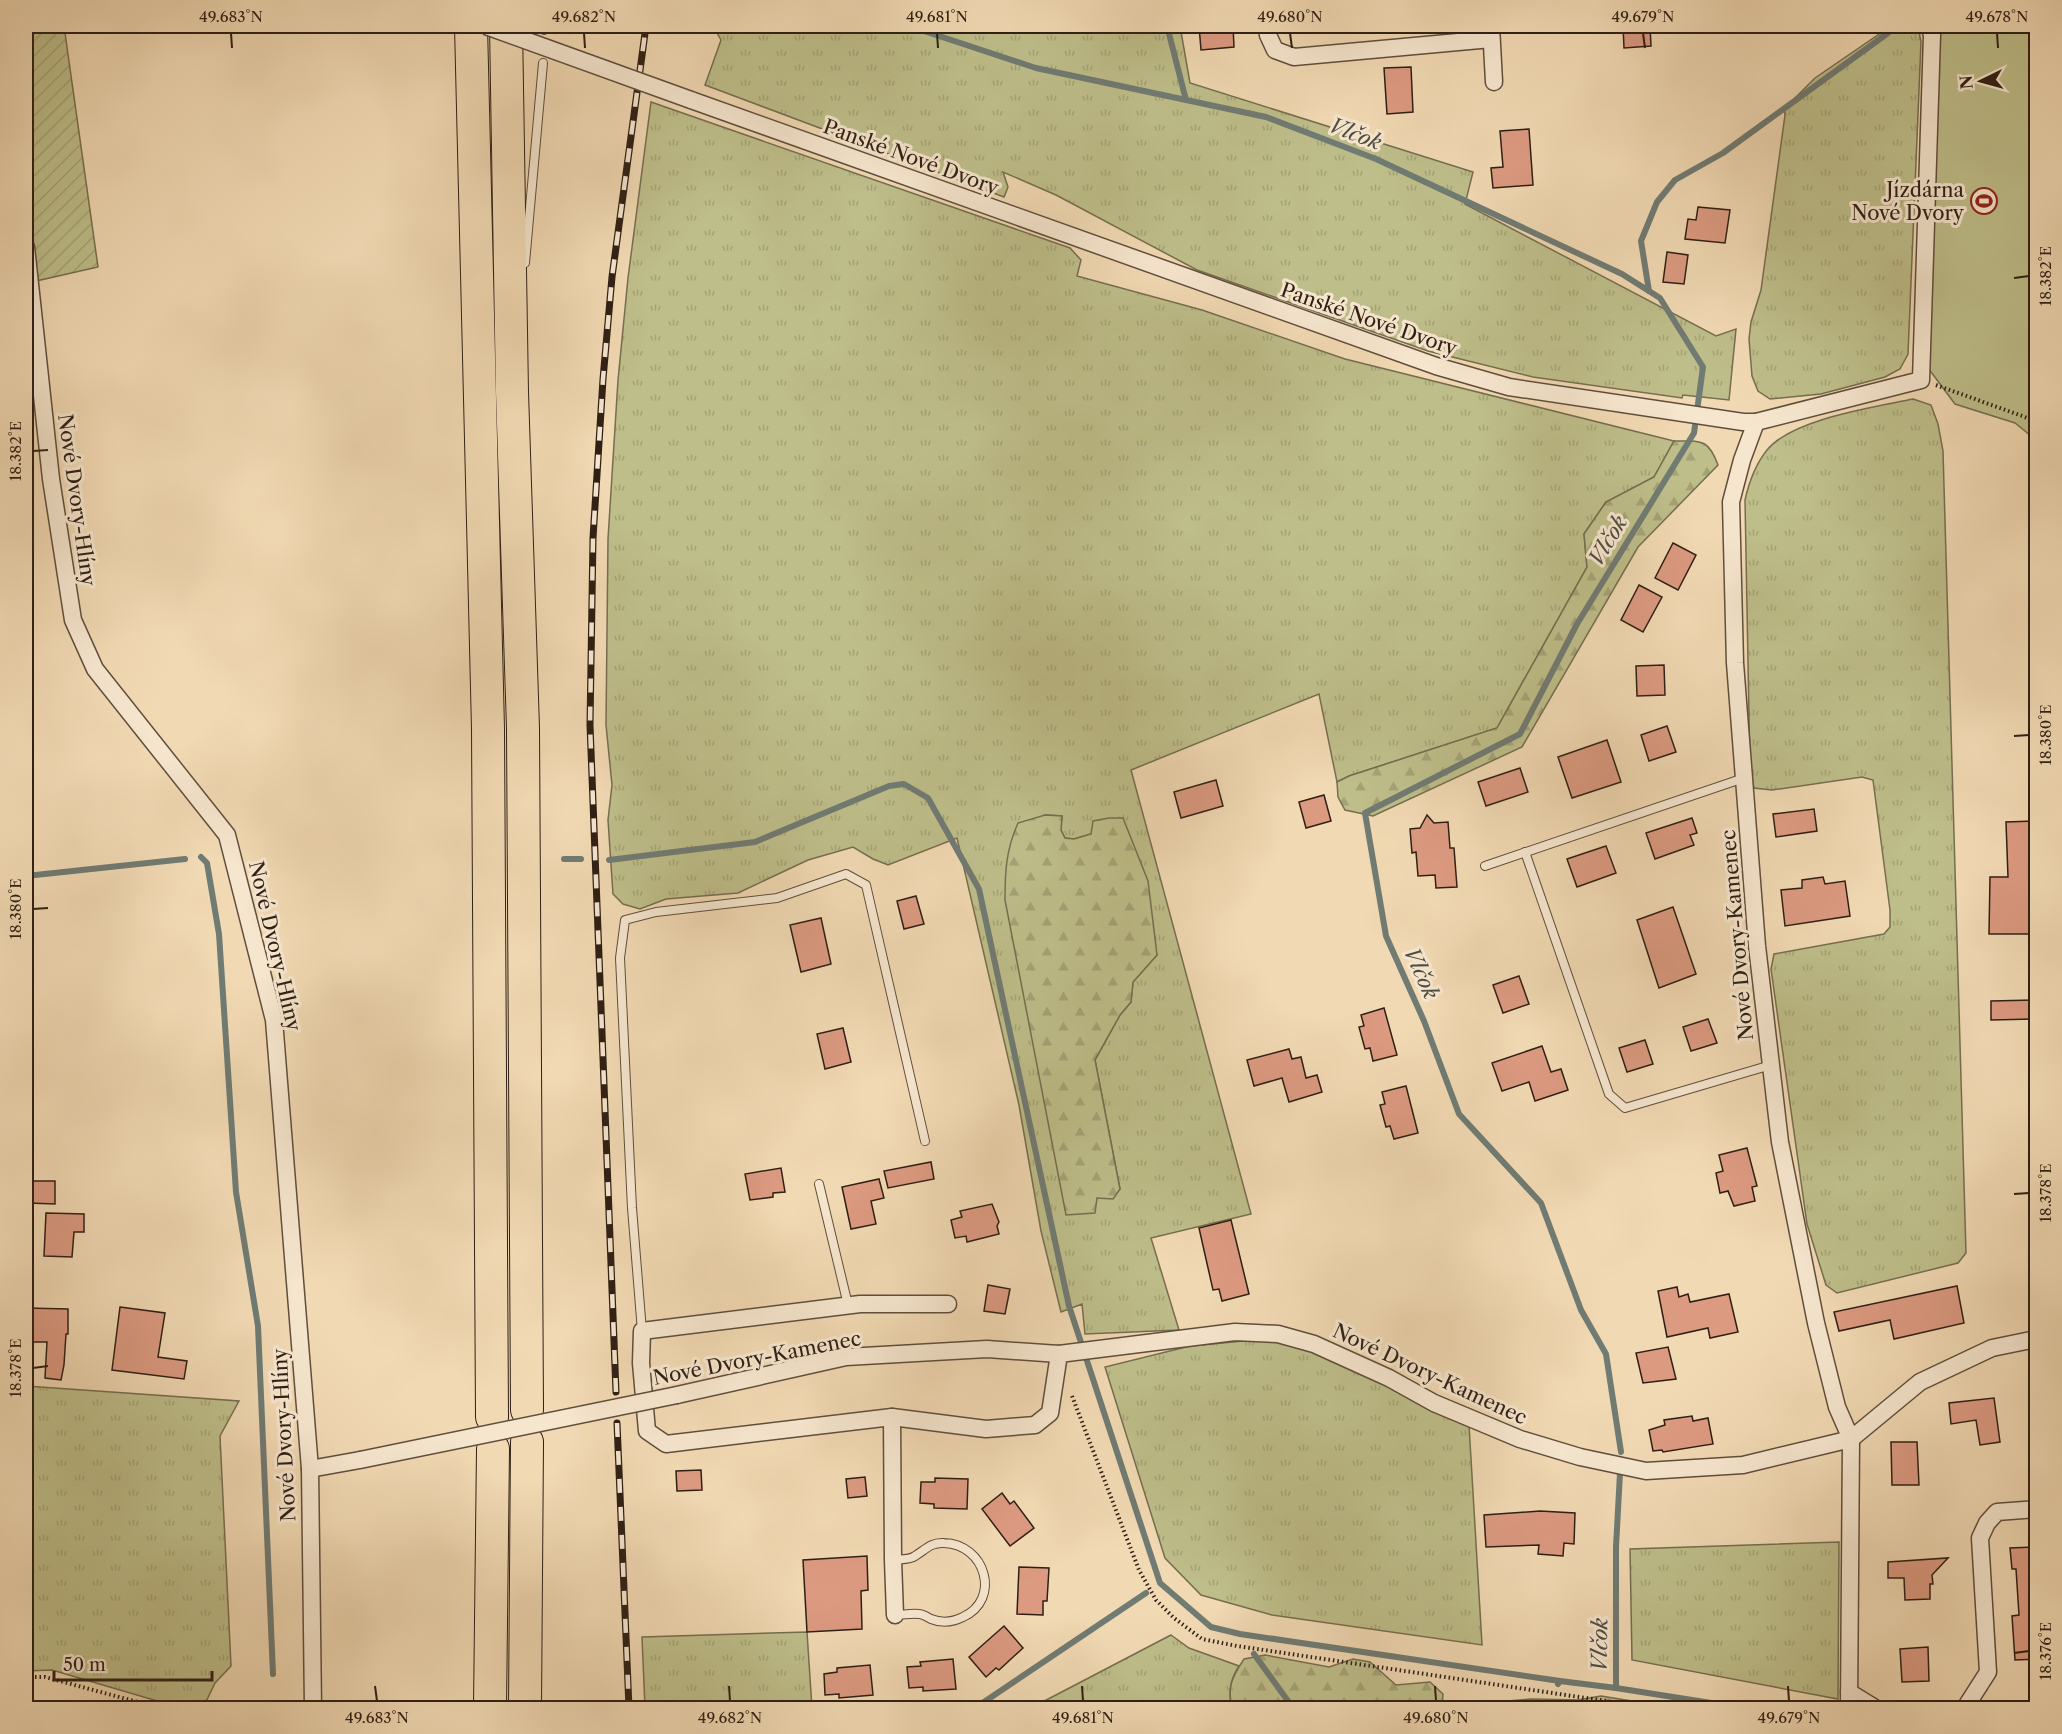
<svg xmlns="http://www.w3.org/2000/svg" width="2062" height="1734" viewBox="0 0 2062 1734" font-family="'Libre Caslon Text',serif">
	<defs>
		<pattern id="grass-tufts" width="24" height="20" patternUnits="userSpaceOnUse" patternTransform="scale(1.5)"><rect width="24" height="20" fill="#bebe8a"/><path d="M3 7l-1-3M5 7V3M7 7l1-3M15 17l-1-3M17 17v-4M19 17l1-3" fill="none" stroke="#a4a376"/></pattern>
		<pattern id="forest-firs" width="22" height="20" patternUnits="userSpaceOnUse" patternTransform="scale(1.5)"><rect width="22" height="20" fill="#bebe8a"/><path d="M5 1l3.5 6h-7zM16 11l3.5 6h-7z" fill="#a4a376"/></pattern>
		<pattern id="garden-furrows" width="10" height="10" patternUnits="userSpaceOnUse" patternTransform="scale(1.5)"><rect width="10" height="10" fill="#bebe8a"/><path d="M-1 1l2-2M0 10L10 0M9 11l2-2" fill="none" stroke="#a4a376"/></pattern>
	</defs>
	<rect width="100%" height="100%" fill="#f1d9b3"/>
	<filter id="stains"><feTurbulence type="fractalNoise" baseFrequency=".00333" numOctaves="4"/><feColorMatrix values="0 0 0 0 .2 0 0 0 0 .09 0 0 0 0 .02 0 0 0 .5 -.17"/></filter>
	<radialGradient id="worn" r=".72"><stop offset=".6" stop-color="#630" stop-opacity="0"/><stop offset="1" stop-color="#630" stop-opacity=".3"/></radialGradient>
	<g fill="url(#grass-tufts)" stroke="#766e4f" stroke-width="1.5" fill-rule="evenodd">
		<path d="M713,26H1180L1190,83L1473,172L1465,204L1716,336L1736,329L1729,400L1683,395L1682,398L1533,377L1428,351L1197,270L1056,195L1003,172L1008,187L1004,197L705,85L721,40Z"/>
		<path d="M1891,26H1918L1921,42L1908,354L1900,369L1885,377L1821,394L1770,399L1758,391L1752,376L1749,339L1751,322L1761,290L1785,115L1784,109L1815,78Z"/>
		<path d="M651,102L1070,248L1081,260L1077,276L1202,310L1345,359L1674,441L1654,477L1606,502L1584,534L1587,567L1497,728L1349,776L1337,782L1319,694L1131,770L1251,1214L1151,1238L1179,1330L1085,1334L1082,1304L1061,1312L1041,1231L1019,1105L957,838L888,865L873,859L853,847L808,860L738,893L666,899L640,909L623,904L613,894L608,820L612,785L606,725L608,539L618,380L628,278ZM1045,815L1062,816L1061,830L1065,838L1074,839L1091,834L1157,955L1133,982L1131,1002L1120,1015L1095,1060L1120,1189L1097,1198Z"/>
		<path d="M1913,399L1931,405L1938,424L1943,451L1966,1253L1958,1263L1837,1293L1826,1285L1807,1224L1771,969L1774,954L1884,934L1890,927V910L1873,780L1862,777L1772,790L1754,788L1750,770L1745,500C1749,482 1755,465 1767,450C1792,419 1875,407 1913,399Z"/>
		<path d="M1265,1339L1314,1351L1469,1425L1482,1645L1272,1615L1201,1595L1165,1558L1105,1367L1190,1346Z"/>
		<path d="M26,1386L239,1401L220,1436L231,1666L215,1683L203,1708H181L52,1670L26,1671Z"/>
		<path d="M1839,1542L1838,1699L1632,1660L1630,1549Z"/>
		<path d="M807,1632L812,1708H645L642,1637Z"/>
		<path d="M1171,1635L1189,1648L1239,1666C1230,1680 1228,1692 1232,1708H1031Z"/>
	</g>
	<g fill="url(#forest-firs)" stroke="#766e4f" stroke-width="1.5">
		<path d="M1674,441C1701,441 1708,438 1718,465L1638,547L1522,747L1373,816L1345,810L1338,797L1337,782L1349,776L1497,728L1587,567L1584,534L1606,502L1654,477Z"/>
		<path d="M1045,815L1062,816L1061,830L1065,838L1074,839L1091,834L1093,821L1109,818H1123L1148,881L1157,955L1133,982L1131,1002L1120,1015L1095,1060L1120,1189L1113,1199L1097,1198L1095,1213L1066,1215L1005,900C1005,871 1006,850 1018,823Z"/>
		<path d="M1265,1655L1329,1667L1353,1659L1370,1662L1396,1685L1430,1682L1443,1694L1442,1708H1232C1227,1687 1232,1677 1244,1659Z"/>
		<path d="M1601,1696L1650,1704L1652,1708H1475L1482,1703L1531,1699L1578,1700Z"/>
	</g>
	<path fill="url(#garden-furrows)" stroke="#766e4f" stroke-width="1.5" d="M26,26H64L98,267L36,281L26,196Z"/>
	<path fill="#bebe8a" stroke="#766e4f" stroke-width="1.5" d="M1938,26H2036V440L2015,423L1955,404L1928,368Z"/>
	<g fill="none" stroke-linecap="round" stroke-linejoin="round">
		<g stroke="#707b73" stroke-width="6">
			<path d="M909,26L1036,68L1266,117L1376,159L1622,274L1660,298L1703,367L1694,433L1577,624L1520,734L1365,813L1386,936L1424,1021L1459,1114L1541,1203L1581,1310L1606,1354L1621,1452"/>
			<path d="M1167,26L1186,100"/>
			<path d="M1649,291L1641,241L1657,202L1675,180L1723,153L1888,33L1894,26"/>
			<path d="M201,857L207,863L219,934L236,1192L258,1326L273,1674"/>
			<path d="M564,859H581"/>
			<path d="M609,860L755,842L889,786L904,784L928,798L979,889L1069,1306L1160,1583L1211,1627L1240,1634L1560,1681"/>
			<path d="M26,876L185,859"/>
			<path d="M1254,1654L1293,1708"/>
			<path d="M1558,1684L1560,1681L1616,1688L1743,1708"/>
			<path d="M1616,1688V1547L1620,1473"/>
			<path d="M274,1705V1708"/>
			<path d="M975,1708L1146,1593"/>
			<path d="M1538,1708L1543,1702"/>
		</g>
	</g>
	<g fill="#dc9a81" stroke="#2f1f14" stroke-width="1.5">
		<path d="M1199,26H1233L1234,47L1201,50Z"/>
		<path d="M1623,26H1650L1651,46L1624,48Z"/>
		<path d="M1411,67L1413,112L1387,114L1384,68Z"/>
		<path d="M1529,129L1533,185L1493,188L1491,168L1503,167L1500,131Z"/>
		<path d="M1698,207L1730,210L1725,243L1685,239L1688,219L1696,220Z"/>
		<path d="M1667,252L1688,255L1684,284L1663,282Z"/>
		<path d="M1673,543L1696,555L1678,590L1655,578Z"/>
		<path d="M1639,585L1662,597L1643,632L1621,620Z"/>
		<path d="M1664,665L1665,695L1637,696L1636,666Z"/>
		<path d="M1667,726L1676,752L1649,761L1641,735Z"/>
		<path d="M1607,740L1621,782L1572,798L1558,757Z"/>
		<path d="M1520,768L1528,792L1486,806L1478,782Z"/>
		<path d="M1216,780L1223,806L1181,818L1174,792Z"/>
		<path d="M1324,795L1331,821L1306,828L1299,802Z"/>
		<path d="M1814,809L1817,831L1776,837L1773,814Z"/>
		<path d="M1427,815L1434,823L1448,822L1450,848H1454L1457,887L1436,888L1435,875L1418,876L1416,852L1412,853L1410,829L1420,828Z"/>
		<path d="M1692,818L1697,833L1690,835L1694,845L1655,859L1646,833Z"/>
		<path d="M2037,821V934H1989L1990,877H2008L2006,822Z"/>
		<path d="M1606,846L1616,873L1577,887L1567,859Z"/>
		<path d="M1823,877L1825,884L1845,881L1850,916L1785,926L1781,890L1802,888V880Z"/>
		<path d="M916,896L924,924L904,929L897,901Z"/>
		<path d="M1673,907L1696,974L1659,988L1637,920Z"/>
		<path d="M821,918L831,964L801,972L790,925Z"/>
		<path d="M1519,976L1529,1004L1503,1013L1493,985Z"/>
		<path d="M2037,1000V1019L1991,1020V1001Z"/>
		<path d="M1384,1008L1397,1055L1373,1061L1370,1048L1365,1049L1359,1027L1364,1026L1361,1015Z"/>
		<path d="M1708,1019L1717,1043L1691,1051L1683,1027Z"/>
		<path d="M843,1028L851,1062L825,1069L817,1034Z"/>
		<path d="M1645,1040L1653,1064L1627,1072L1619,1048Z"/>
		<path d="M1542,1046L1551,1072L1561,1069L1568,1090L1535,1101L1529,1082L1502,1091L1492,1063Z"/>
		<path d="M1289,1049L1292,1059L1301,1057L1306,1078L1317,1075L1322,1092L1289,1102L1282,1078L1254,1086L1247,1060Z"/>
		<path d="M1406,1086L1418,1133L1394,1139L1390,1126L1386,1127L1380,1105L1385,1104L1382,1092Z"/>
		<path d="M1747,1148L1757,1186L1752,1187L1755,1201L1734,1206L1728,1191L1720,1193L1716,1173L1723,1171L1719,1155Z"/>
		<path d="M931,1162L934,1179L888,1188L884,1171Z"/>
		<path d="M781,1168L785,1192L773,1193V1197L750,1200L745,1174Z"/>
		<path d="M879,1179L884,1198L871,1201L876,1224L851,1229L842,1187Z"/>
		<path d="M28,1181H55V1204L28,1203Z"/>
		<path d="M992,1204L999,1222L997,1226L999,1234L967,1242L966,1236L955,1238L951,1220L962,1217L960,1211Z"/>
		<path d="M46,1213L84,1214V1232H74L72,1257L44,1256Z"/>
		<path d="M1231,1220L1249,1294L1222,1301L1219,1289L1213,1290L1199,1228Z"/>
		<path d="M988,1285L1010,1289L1005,1314L984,1311Z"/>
		<path d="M1957,1286L1964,1323L1894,1339L1890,1320L1839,1331L1834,1312Z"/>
		<path d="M1677,1287L1679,1297L1688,1294L1690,1302L1729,1294L1738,1332L1710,1338L1708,1328L1667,1337L1658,1291Z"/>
		<path d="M120,1307L165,1313L158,1357L187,1361L184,1379L112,1370Z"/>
		<path d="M26,1308L68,1309V1334H66L64,1365L61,1380L45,1378L47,1342H26Z"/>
		<path d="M1668,1347L1676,1379L1643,1383L1636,1353Z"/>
		<path d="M1994,1398L2000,1442L1980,1445L1976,1420L1951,1424L1949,1403Z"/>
		<path d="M1692,1416L1693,1421L1708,1418L1713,1444L1663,1452L1662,1450L1653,1451L1649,1430L1665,1425L1664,1420Z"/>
		<path d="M1891,1442H1917L1919,1485H1892Z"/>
		<path d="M701,1470L702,1490L677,1491L676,1471Z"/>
		<path d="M865,1477L867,1496L848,1498L846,1479Z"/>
		<path d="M935,1478L968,1479L967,1509L934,1508V1504L920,1503L921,1482H935Z"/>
		<path d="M1002,1493L1010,1504L1014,1501L1034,1528L1010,1546L982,1509Z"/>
		<path d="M1540,1511L1575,1513L1574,1544L1564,1543L1563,1556L1538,1554L1539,1545L1486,1547L1484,1515Z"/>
		<path d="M2036,1547L2037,1659L2015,1660L2012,1616L2019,1615L2016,1569H2012L2010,1548Z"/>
		<path d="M867,1556L868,1590L861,1591L862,1629L807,1632L803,1560Z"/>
		<path d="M1948,1558L1932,1575L1933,1584H1930V1599L1905,1600L1904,1578H1888V1562Z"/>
		<path d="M1019,1567L1049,1568L1047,1601H1043V1615L1017,1614Z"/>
		<path d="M1004,1626L1023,1648L999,1670L996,1668L986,1677L969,1657Z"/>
		<path d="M1928,1647L1929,1681L1902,1682L1900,1649Z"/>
		<path d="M953,1659L956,1689L923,1691V1687L909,1688L907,1667L921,1666L920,1662Z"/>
		<path d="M870,1665L873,1695L839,1698V1694L825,1695L824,1674L837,1672V1668Z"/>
	</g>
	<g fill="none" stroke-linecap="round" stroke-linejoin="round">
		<defs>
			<g id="lane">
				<path d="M544,30L545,26"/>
				<path d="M525,263L543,63"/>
				<path d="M1525,852L1609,1094L1625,1108L1771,1065"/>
				<path d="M1485,866L1744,778"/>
				<path d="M819,1184L848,1305"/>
				<path d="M642,1331L632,1208L620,958L625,920L656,912L777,898L846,874L866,885L925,1141"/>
				<path d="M893,1560C900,1559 910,1560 915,1556C925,1550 931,1542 944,1543C985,1544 1002,1599 963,1617C953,1622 941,1623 931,1619C927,1617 923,1614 919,1614C911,1613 903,1615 895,1615"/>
			</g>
			<g id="street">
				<path d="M1267,26L1268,35L1275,50L1294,57L1491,39"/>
				<path d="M1491,26L1494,82"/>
				<path d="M691,100L1436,366L1509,387L1743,422H1756L1921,380L1932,35L1929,26"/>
				<path d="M26,247L51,479L73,620L95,669L227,835L274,1020L310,1469L313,1708"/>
				<path d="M1756,422L1742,460L1731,502L1735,663L1757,946L1780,1142L1816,1323L1837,1407L1851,1439L1849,1708"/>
				<path d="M948,1304H860L642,1331L641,1363L647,1431L666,1444L892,1417L986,1429L1035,1425L1050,1413L1059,1354L1235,1332L1278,1334L1314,1344L1389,1378L1434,1403L1520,1439L1580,1457L1646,1471L1743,1465L1851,1439L1920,1382L1992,1348L2036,1339"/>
				<path d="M677,1395L846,1357L987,1349L1059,1354"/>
				<path d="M892,1417L893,1560L895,1615"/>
				<path d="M310,1469L360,1460"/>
				<path d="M1849,1692L1875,1708"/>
				<path d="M1965,1708L1988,1672L1980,1538L1987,1523L1997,1512L2036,1509"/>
			</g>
			<g id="highway">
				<path d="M471,26L488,729L492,1417"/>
				<path d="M506,26L512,392L523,728L527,1410"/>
				<path d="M490,1708L493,1449"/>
				<path d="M525,1708L527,1442"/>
			</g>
		</defs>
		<use href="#lane" stroke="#604e3c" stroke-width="10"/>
		<use href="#street" stroke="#604e3c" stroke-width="19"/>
		<use href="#highway" stroke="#2f1f14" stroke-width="34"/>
		<g stroke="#2f1f14" stroke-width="4" stroke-dasharray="1.5 3" stroke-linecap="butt">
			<path d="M1936,385L2036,421"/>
			<path d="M1072,1396L1139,1570L1156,1600L1174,1618L1202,1639L1237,1646L1653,1708"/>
			<path d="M26,1677H45L145,1704L148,1708"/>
		</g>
		<use href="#lane" stroke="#f6e6ce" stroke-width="8"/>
		<use href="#street" stroke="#f6e6ce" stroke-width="16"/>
		<use href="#highway" stroke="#f1d9b3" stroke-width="32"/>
		<defs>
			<g id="rail">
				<path d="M616,1392L590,725L593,538L603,379L612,277L646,26"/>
				<path d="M617,1423L629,1708"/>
			</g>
		</defs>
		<use href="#rail" stroke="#2f1f14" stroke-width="7"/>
		<use href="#rail" stroke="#f6e6ce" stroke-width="4.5" stroke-dasharray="14" stroke-linecap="butt"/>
		<defs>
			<g id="street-bridge">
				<path d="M486,26L691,100"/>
				<path d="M360,1460L677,1395"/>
			</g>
		</defs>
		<use href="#street-bridge" stroke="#604e3c" stroke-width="19" stroke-linecap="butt"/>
		<use href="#street-bridge" stroke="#f6e6ce" stroke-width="16"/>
	</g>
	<path fill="none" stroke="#2f1f14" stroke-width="2" d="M231,33L232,48M584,33L585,48M937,33L938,48M1290,33L1292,48M1643,33L1645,48M1997,33L1998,48M2014,278L2029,276M33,451L48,450M2014,736L2029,735M33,909L48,908M2014,1194L2029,1193M33,1368L48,1366M2014,1653L2029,1651M375,1686L377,1701M729,1686L730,1701M1082,1686L1083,1701M1435,1686L1436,1701M1788,1686L1789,1701"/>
	<defs>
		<symbol id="stadium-ring" viewBox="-11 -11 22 22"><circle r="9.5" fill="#f6e6ce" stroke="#8f2418" stroke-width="1.5"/><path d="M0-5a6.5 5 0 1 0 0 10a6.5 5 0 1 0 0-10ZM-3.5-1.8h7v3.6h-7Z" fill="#8f2418"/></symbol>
	</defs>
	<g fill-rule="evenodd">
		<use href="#stadium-ring" x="1969" y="186" width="30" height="30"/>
	</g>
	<g text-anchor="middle" stroke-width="6" stroke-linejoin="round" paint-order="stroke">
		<g font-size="20" fill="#2f1f14" stroke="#f6e6ce">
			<text transform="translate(911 157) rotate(20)" y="7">Panské Nové Dvory</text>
			<text transform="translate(1369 319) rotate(19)" y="7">Panské Nové Dvory</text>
			<text transform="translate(77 500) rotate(82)" y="7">Nové Dvory-Hlíny</text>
			<text transform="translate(1737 935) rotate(-95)" y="7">Nové Dvory-Kamenec</text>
			<text transform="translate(275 946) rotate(77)" y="7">Nové Dvory-Hlíny</text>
			<text transform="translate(757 1358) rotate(-11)" y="7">Nové Dvory-Kamenec</text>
			<text transform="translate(1430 1374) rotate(25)" y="7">Nové Dvory-Kamenec</text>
			<text transform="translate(284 1435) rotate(-93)" y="7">Nové Dvory-Hlíny</text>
		</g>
		<g font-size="20" fill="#2f1f14" stroke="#f6e6ce" text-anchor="end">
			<text x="1964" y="197">Jízdárna<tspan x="1964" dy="23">Nové Dvory</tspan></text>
		</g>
		<g font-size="21" font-style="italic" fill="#504d43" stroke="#f6e6ce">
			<text transform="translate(1355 134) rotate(21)" y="7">Vlčok</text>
			<text transform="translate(1608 541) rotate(-59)" y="7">Vlčok</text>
			<text transform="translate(1421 973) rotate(66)" y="7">Vlčok</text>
			<text transform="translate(1600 1645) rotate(-89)" y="7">Vlčok</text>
		</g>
	</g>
	<rect width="2062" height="1734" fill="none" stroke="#f1d9b3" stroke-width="66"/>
	<g transform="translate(1981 81) rotate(265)" stroke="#f6e6ce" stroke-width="4.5" paint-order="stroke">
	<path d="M0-4.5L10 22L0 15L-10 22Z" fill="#2f1f14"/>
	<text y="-9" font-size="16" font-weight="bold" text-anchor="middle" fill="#2f1f14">N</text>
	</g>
	<path d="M54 1671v9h158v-9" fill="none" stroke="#2f1f14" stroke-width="3"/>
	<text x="63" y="1671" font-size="18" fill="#2f1f14" stroke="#f6e6ce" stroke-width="4.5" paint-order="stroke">50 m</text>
	<rect x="33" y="33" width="1996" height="1668" fill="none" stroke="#2f1f14" stroke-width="2"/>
	<g font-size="15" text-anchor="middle" fill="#2f1f14">
		<text x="231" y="22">49.683°N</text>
		<text x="584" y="22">49.682°N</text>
		<text x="937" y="22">49.681°N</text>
		<text x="1290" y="22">49.680°N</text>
		<text x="1643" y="22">49.679°N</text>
		<text x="1997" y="22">49.678°N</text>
		<text transform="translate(2046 276) rotate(-90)" y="5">18.382°E</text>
		<text transform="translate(16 451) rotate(-90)" y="5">18.382°E</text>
		<text transform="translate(2046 735) rotate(-90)" y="5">18.380°E</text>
		<text transform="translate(16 909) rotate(-90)" y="5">18.380°E</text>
		<text transform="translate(2046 1193) rotate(-90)" y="5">18.378°E</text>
		<text transform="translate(16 1368) rotate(-90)" y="5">18.378°E</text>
		<text transform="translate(2046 1651) rotate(-90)" y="5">18.376°E</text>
		<text x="377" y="1723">49.683°N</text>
		<text x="730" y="1723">49.682°N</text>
		<text x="1083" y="1723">49.681°N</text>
		<text x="1436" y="1723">49.680°N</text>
		<text x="1789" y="1723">49.679°N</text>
	</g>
	<rect width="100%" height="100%" filter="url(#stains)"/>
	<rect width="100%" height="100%" fill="url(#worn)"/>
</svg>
